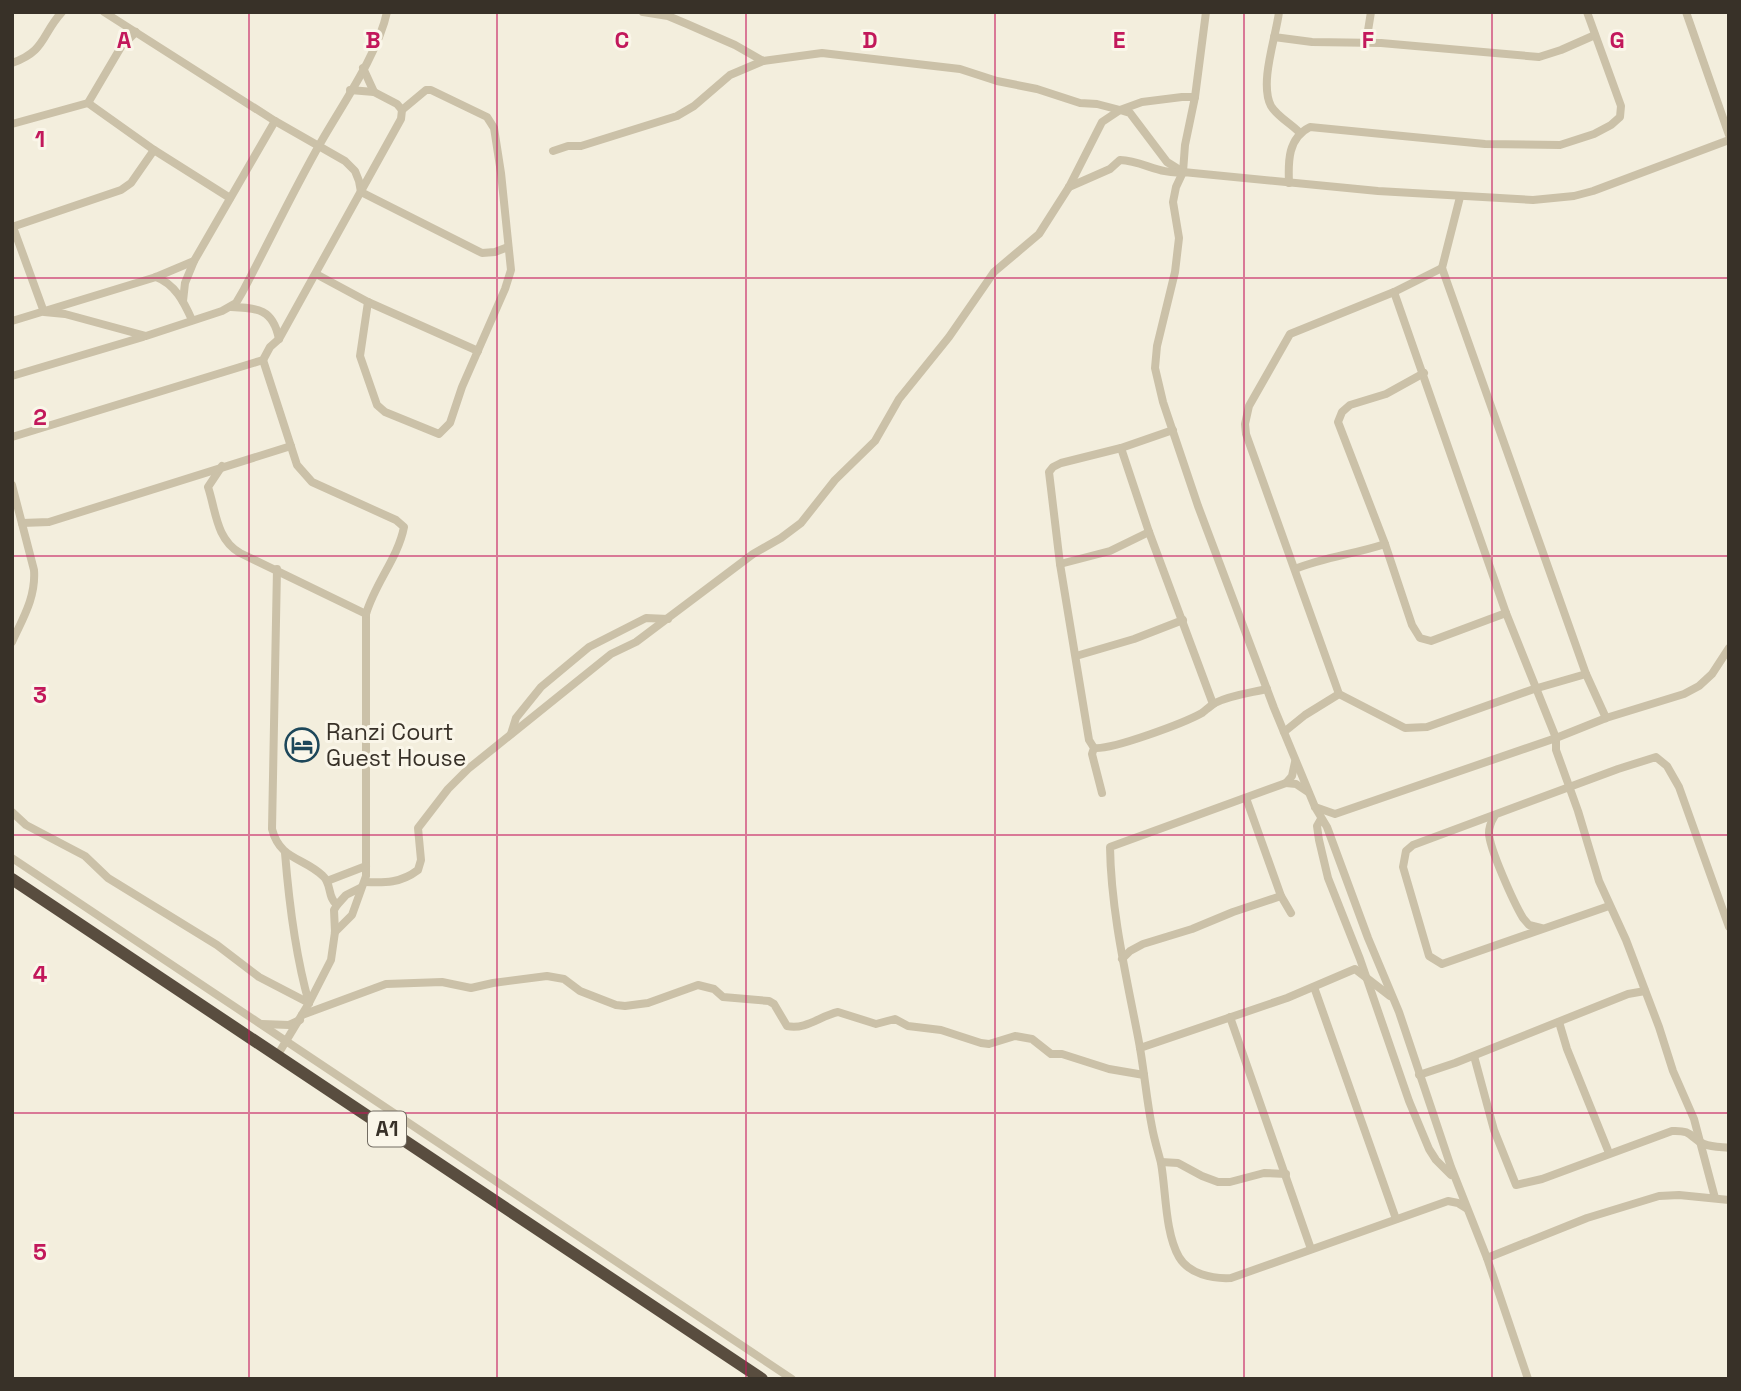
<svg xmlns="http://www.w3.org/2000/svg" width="1741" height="1391" viewBox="0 0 1741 1391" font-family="'Space Grotesk',sans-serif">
	<rect width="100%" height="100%" fill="#f3eedd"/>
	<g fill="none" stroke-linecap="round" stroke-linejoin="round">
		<g stroke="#cbc1a8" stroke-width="8">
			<path d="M104,12L275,121L345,161L355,171L359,181L361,192L482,253L495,252L508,247"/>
			<path d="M643,12L668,16L687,24L735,45L763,61L822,53L960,69L997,81L1037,89L1080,103L1097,104L1120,110L1130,113L1167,162L1183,172"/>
			<path d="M1279,12C1276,37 1259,83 1271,106C1277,116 1291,124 1299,132"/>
			<path d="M1686,12L1729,135"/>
			<path d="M1274,37L1312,42L1381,43L1539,57L1561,50L1595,35"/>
			<path d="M1366,43L1371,12"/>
			<path d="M12,63C46,51 41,35 62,12"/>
			<path d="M363,68L374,92L397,104L402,110"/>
			<path d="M350,90L374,92"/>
			<path d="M88,103L154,150L230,198"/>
			<path d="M12,124L88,103L121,47L136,32"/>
			<path d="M553,151L568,146H581L677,116L694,106L730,75L763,61"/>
			<path d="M1183,172L1185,145L1195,97L1206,12"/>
			<path d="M1289,183C1288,161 1288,138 1310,127L1485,144L1560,145L1594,134L1611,125L1620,117L1621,106L1587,12"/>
			<path d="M1069,187L1110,169L1120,160C1143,161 1160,175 1183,172"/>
			<path d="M1460,197L1442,268L1586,674L1606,718"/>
			<path d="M12,227L121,190L131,183L154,150"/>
			<path d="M13,227L44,312L65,314L146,336L222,311L236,303L243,291C269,242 293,191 321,142C342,105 378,54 387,12"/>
			<path d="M1442,268L1394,292L1290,334L1249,406L1245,424L1246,434L1339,694L1405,728L1427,727L1534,689L1586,674"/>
			<path d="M316,274L368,302L478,351"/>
			<path d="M156,277C175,284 184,302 192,320"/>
			<path d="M1394,292L1506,613L1556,738V750L1578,811L1599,881L1626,940L1659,1027L1673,1071L1694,1119L1715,1198"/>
			<path d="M183,301L185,283L194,261"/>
			<path d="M231,307C258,308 273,309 279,339"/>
			<path d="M12,321L156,277L194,261L275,121"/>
			<path d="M263,360L297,465L312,482L396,520L404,527C398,558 375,583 366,614V876L352,915L335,932"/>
			<path d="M1424,373L1386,394L1350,405L1342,412L1338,422L1385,544L1412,625L1420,638L1431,641L1506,613"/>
			<path d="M12,376L143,337"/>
			<path d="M12,437L263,360L270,347L279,339L401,119L402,110L426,90H431L487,117L494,128L501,173L511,270L505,289L462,387L450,423L439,434L385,412L377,405L360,356L368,302"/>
			<path d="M1121,448L1149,532L1213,704"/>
			<path d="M222,466L208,487C216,511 216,539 240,553L366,614"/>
			<path d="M12,485L34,570C36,597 23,618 12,642"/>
			<path d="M22,523L49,522L291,446"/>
			<path d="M1060,564L1110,551L1149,532"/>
			<path d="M277,569L272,829C280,860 303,857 323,876C332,884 327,897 337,905"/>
			<path d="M1295,569C1325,557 1355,554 1385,544"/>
			<path d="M1076,656L1134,639L1183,620"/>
			<path d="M1284,732L1305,715L1339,694"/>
			<path d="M511,734L516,718L541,687L589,647L646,618L668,619"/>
			<path d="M1094,748C1112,750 1184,723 1202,713C1206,710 1210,706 1215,703C1231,695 1250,693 1267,689"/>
			<path d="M1295,762L1292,776L1286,783L1110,847C1111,911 1126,975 1138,1037C1144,1067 1146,1097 1152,1127C1154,1139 1158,1151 1161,1163C1166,1191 1165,1233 1179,1257C1189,1274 1212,1279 1231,1278L1448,1201L1458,1203L1466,1208"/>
			<path d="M1286,783L1296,784L1308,792"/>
			<path d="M1102,793L1092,754L1094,748L1089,740L1060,564L1049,472L1053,467L1061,463L1121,448L1173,430"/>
			<path d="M1246,798L1281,896L1291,913"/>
			<path d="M1315,807L1335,814L1556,738L1606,718L1684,694L1699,686L1712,674L1729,648"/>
			<path d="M12,812L26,825L85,856L108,878L217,945L259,977L309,1003"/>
			<path d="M1494,817C1491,822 1489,826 1489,833C1489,848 1514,903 1523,918L1529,925L1541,928"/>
			<path d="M1321,819L1317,826L1319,840L1328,878L1360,959L1409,1101L1429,1149L1436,1160L1451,1175"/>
			<path d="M285,853C289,903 295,954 309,1003"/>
			<path d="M12,858L792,1379"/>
			<path d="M327,881L366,866"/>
			<path d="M365,882C385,883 401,883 418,870L421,860L418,828L448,789L468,769L611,654L636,642L753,554L781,538L801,523L835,480L875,441L899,399L949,337L994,272L1039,234L1069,187L1102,122L1120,110L1142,102L1182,97H1195"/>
			<path d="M1609,906L1442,964L1429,956L1403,867L1406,851L1413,845L1618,769L1656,757L1667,766L1679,787L1729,927"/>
			<path d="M1122,959L1130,951L1143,944L1192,929L1233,912L1281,896"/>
			<path d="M1314,987L1396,1219"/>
			<path d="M302,1015L386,984L442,982L471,988L493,983L547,976L564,979L580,991L616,1005L625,1006L648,1003L698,985L714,989L723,997L769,1001L774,1004L787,1026C806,1030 820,1016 838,1012L876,1024L895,1019L908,1026L941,1030L981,1043L989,1044L1015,1036L1032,1039L1051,1054H1062L1109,1069L1144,1075"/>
			<path d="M1230,1017L1311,1249"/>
			<path d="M1559,1022L1567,1049L1609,1153"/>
			<path d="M262,1024L289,1025L300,1020"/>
			<path d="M1140,1048L1287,998L1355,969L1390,996"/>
			<path d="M277,1056L309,1003L331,960L335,932L334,910L337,905L346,895L360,888"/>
			<path d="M1474,1056L1494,1130L1516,1185L1542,1179L1672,1131C1694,1130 1689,1138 1704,1144C1712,1147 1721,1147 1729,1148"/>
			<path d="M1419,1075L1455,1063L1628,994L1645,991"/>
			<path d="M1161,1162L1178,1163L1202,1176L1218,1182H1230L1264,1173L1286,1174"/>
			<path d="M1487,1258L1587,1218L1659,1196L1679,1195L1729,1200"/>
			<path d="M1528,1379L1487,1258L1451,1167L1399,1012L1368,938L1327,827L1315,807L1274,708L1198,506L1163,402L1155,368L1157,346L1175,272L1179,238L1173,202L1176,187L1183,172L1378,191L1533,200L1574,196L1593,191L1729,140"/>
		</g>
		<path stroke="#594d3f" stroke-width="12" d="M12,879L762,1379"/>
	</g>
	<path fill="none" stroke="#c2185b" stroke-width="2" stroke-opacity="0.55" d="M249,12V1379M497,12V1379M746,12V1379M995,12V1379M1244,12V1379M1492,12V1379M12,278H1729M12,556H1729M12,835H1729M12,1113H1729"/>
	<defs>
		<symbol id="hotel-ring" viewBox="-11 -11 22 22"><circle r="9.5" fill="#faf6e9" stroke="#1d475a" stroke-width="1.5"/><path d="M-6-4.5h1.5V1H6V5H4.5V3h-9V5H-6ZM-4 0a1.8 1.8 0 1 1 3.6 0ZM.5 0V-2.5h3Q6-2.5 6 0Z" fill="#1d475a"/></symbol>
	</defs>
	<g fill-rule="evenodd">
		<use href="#hotel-ring" x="283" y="726" width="38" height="38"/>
	</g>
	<g text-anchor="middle" stroke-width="6" stroke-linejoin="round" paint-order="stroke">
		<rect fill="#faf6e9" stroke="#726c62" stroke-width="2" x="368" y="1111.5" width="38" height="35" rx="5"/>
		<g font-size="21" font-weight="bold" fill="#383128">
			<text x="387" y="1136">A1</text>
		</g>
		<g font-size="23" fill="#383128" stroke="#faf6e9" text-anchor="start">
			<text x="326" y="740">Ranzi Court<tspan x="326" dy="26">Guest House</tspan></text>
		</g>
	</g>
	<g font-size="23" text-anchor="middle" font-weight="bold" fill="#c2185b" stroke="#faf6e9" stroke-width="6" stroke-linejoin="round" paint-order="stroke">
		<text x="124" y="48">A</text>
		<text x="373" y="48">B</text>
		<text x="622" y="48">C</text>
		<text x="870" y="48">D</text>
		<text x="1119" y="48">E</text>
		<text x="1368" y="48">F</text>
		<text x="1617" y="48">G</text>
		<text x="40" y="147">1</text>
		<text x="40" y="425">2</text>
		<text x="40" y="703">3</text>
		<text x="40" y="982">4</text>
		<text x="40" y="1260">5</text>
	</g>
	<rect width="1741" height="1391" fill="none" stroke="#383128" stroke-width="28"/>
</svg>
